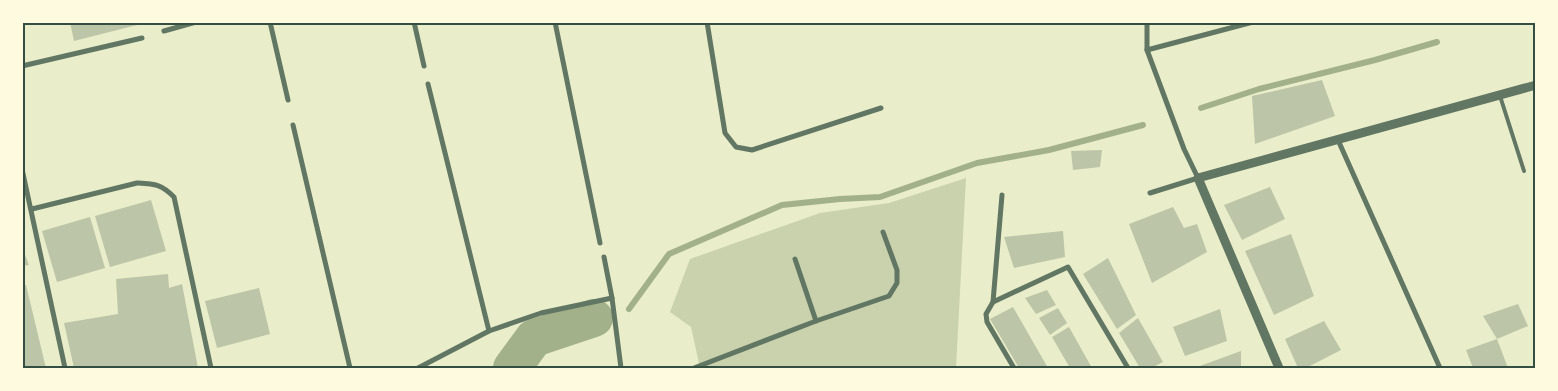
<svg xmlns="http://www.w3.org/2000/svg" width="1558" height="391" viewBox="0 0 1558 391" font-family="'Alegreya Sans',sans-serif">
	<rect width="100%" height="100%" fill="#e9edc9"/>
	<path fill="#cad2ad" d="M966,178L956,368H700L691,327L670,312L690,259L820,213L889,203Z"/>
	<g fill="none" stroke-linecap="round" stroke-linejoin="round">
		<g stroke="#a3b18a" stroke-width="6">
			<path d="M1201,108L1259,89L1375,60L1437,42"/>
			<path d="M629,309L669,254L782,205L840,199L880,197L977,163L1049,150L1143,125"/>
		</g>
		<path stroke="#a3b18a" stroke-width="38" d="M512,368L534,338L594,318"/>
	</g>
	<g fill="#bcc5a7">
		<path d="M70,22H145V23L74,41Z"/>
		<path d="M1322,80L1335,116L1255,144L1252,96Z"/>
		<path d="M1102,150L1100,167L1073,170L1071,151Z"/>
		<path d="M1270,187L1285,219L1242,240L1224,205Z"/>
		<path d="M151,200L166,251L110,267L95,216Z"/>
		<path d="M1173,207L1184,228L1197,224L1207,252L1152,283L1129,224Z"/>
		<path d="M90,217L105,268L57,282L42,231Z"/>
		<path d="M1063,231L1065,257L1014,268L1004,237Z"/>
		<path d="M1291,234L1314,296L1274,315L1245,251Z"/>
		<path d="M22,247L29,265L22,266Z"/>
		<path d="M1108,258L1136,315L1117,329L1083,274Z"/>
		<path d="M168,274L169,288L182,284L198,368H74L64,323L118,314L116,279Z"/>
		<path d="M22,285H26L46,368H22Z"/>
		<path d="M259,288L270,334L217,348L205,301Z"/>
		<path d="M1047,290L1056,305L1036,314L1025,298Z"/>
		<path d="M1518,304L1528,326L1497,339L1483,316Z"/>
		<path d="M1013,307L1048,368H1019L990,319Z"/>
		<path d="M1058,308L1067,323L1050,335L1039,318Z"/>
		<path d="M1220,309L1227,341L1185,356L1173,327Z"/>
		<path d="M1138,318L1163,362L1151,368H1140L1119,333Z"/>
		<path d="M1324,321L1341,350L1306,368H1298L1285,339Z"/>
		<path d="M1069,327L1092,368H1070L1052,337Z"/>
		<path d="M1497,339L1508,368H1473L1466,350Z"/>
		<path d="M1241,351V368H1197V367Z"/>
	</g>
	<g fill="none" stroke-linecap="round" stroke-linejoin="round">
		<path stroke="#617663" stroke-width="4" d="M1500,96L1524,171"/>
		<g stroke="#617663" stroke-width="5">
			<path d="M270,22L288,100"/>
			<path d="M414,22L424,66"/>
			<path d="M555,22L600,243"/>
			<path d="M707,22L725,133L736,147L752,150L881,108"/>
			<path d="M1147,22V50L1184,149L1198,178L1150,193"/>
			<path d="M164,31L196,22"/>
			<path d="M1147,50L1253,22"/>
			<path d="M22,66L142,38"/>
			<path d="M428,84L489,331"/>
			<path d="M293,125L350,368"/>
			<path d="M1338,140L1440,368"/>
			<path d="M22,169L65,368"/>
			<path d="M32,209L137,183C155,184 161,184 174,197L211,368"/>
			<path d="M604,257L612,298L621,368"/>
			<path d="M795,259L816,321"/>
			<path d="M993,302L1002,195"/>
			<path d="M418,368L489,331L541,313L612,298"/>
			<path d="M694,368L816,321L889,296L897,283V270L883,232"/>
			<path d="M1014,368L987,322L986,314L993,302L1068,267L1128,368"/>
		</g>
		<path stroke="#617663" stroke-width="9" d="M1279,368L1198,178L1536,85"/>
	</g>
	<rect width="1558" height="391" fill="none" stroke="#fefae0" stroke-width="48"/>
	<rect x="24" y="24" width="1510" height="343" fill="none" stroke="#344e41" stroke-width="2"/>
</svg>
